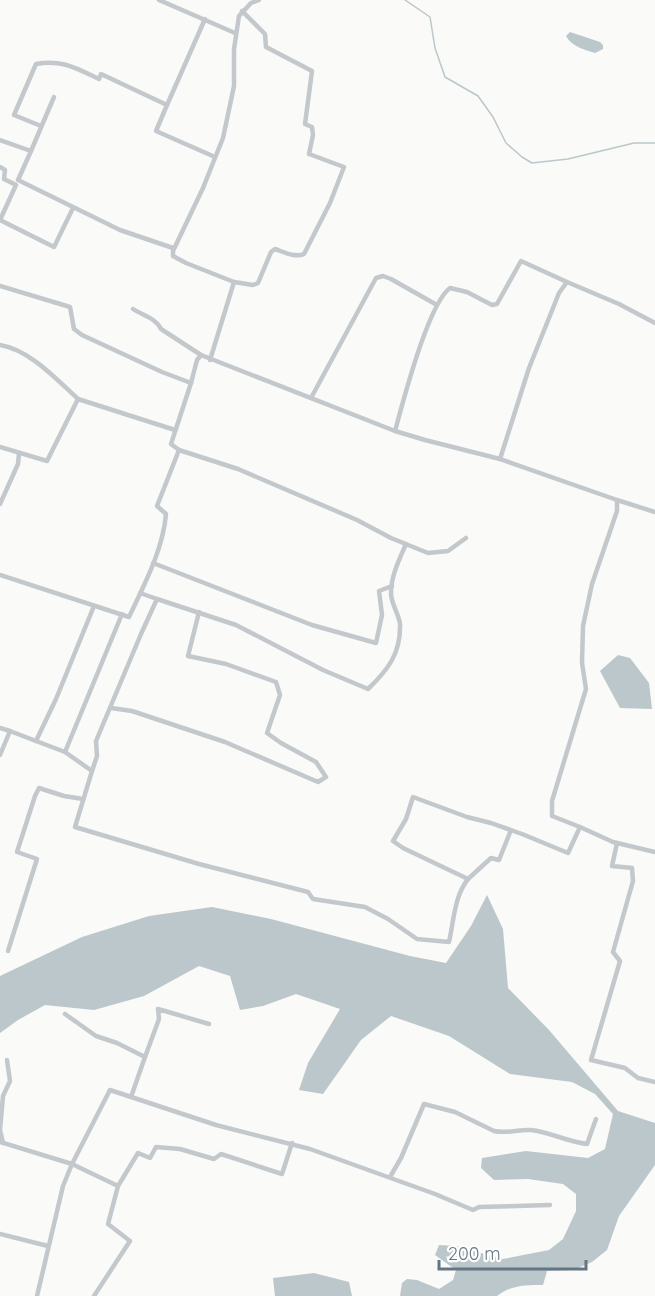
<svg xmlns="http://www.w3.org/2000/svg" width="655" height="1296" viewBox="0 0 655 1296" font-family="Quicksand,sans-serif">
	<rect width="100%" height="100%" fill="#fafaf8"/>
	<g fill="#bbc7cb">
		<path d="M570,32L600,42L603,45V49L595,53C585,50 571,46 566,36Z"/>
		<path d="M618,655L630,658L649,683L652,709L620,708L600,671Z"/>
		<path d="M487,895L503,929L508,988L549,1030L618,1111L655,1123V1165L619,1216L607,1250L592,1262L573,1270L547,1271L543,1285C526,1285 511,1285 497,1296H400L402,1283L407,1279L417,1280L439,1289L453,1280L456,1270L435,1255L439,1245L456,1246L503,1259L549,1250L563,1239L576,1211V1194L563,1184L528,1179L494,1180L481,1168L482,1158L526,1151L588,1158L605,1149L613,1114L595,1094L572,1082L510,1074L449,1036L391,1016L361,1040L323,1094L299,1090L308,1063L340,1009L296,994L263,1006L240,1010L230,976L199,966L144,996L94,1010L45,1005L18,1020L0,1033V976L82,937L149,916L212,907L271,919L410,956L446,963L471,926Z"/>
		<path d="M314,1273L349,1282L352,1296H275L273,1278Z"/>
	</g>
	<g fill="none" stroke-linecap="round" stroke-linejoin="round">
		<path stroke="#bbc7cb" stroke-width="1.5" d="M405,0L430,17L435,48L445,77L478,96L493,117L506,143L522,157L532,163L568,159L634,143H655"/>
		<g stroke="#c3c8cc" stroke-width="4.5">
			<path d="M159,0L235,33"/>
			<path d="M167,105L156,131L215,157"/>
			<path d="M41,126L14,115L36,64C61,59 76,68 99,79L101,74L167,105L205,19"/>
			<path d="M0,140L31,151L18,180L120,230L173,248"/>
			<path d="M31,151L54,97"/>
			<path d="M0,167L5,170L4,179L16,185L0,220L54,247L73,208"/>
			<path d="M234,282L186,263L173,256V251L203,188L223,138L234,86V49L239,16L251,3L259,0"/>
			<path d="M0,286L70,307L74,329L82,335L162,372L191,383"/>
			<path d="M133,309C142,315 156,318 161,329L201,355"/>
			<path d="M0,345C30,350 56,379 78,399"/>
			<path d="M210,360L234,282L253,285L258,283L271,252L275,249C284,252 295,258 304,254L330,203L344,167L309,154L313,135L312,127L305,124L312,71L266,47L265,34L242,11"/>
			<path d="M311,398L376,278L383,276L391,279L437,305"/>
			<path d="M395,431C403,402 428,304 450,288L467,292L492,305L497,304L521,261L567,282"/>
			<path d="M0,447L47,461L78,399L175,430"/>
			<path d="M179,450L171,444L191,383L197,360L201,355L395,431L425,440L500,459L617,500V511L592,584L583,626L582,663L586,689L552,801V816L580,827"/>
			<path d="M500,459L529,368L559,293L567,282L619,304L655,323"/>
			<path d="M617,500L655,512"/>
			<path d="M0,504L18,464L19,453"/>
			<path d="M153,563L312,625L376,643L382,615L379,591L392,586"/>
			<path d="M0,575L129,617C144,585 163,550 166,514L157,506L179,450L238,469L357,520L391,538L428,553L448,551L466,538"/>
			<path d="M140,593L157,599"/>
			<path d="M111,708L132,711L225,742L318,782L326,777L316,762L281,743L267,733L280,695L276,682L226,664L188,656L199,612"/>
			<path d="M0,728L10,731L0,755"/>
			<path d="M10,731L36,741L56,699L94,606"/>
			<path d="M36,741L65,752L92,771L75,827L199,864L308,892L313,899L365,907L388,919L417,939L449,942C454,920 454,897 468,879L403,848L393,841L406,819L413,797L467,817L491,823L522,834L568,853L580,827L613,842L655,852"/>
			<path d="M65,752L122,614"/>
			<path d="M92,771L97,756L96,741L141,634L157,599L236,625L323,670L368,689C388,670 401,653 400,624C399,614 391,604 391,593C391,576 399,560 406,544"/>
			<path d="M617,843L612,866L632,868L633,881L613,952L620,961L591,1060L625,1068L638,1078L655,1082"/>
			<path d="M468,879L491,858L499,860L511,830"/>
			<path d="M8,951L37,859L17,852L35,796L39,788L64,796L83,799"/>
			<path d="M65,1014L96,1036L117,1043L145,1057L131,1097"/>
			<path d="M145,1057L159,1019L158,1009L209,1024"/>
			<path d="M0,1142L72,1164L63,1186L37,1296"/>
			<path d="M3,1143L0,1130L3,1096L10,1081L7,1060"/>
			<path d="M390,1177L401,1158L424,1104L455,1112L494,1131C506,1134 519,1129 531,1130C550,1132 568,1142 587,1144L596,1119"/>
			<path d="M118,1186L138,1153L150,1158L156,1147L180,1149L214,1159L221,1154L282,1174L292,1143"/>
			<path d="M0,1234L48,1246"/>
			<path d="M94,1296L130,1241L108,1224L118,1186L72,1164L110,1090L216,1125L310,1149L435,1194L473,1210L479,1207L550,1205"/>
		</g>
	</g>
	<path d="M439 1260v9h147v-9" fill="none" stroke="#657683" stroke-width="3"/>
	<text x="448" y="1260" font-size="18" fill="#657683" stroke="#ffffff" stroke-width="4.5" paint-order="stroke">200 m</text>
</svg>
